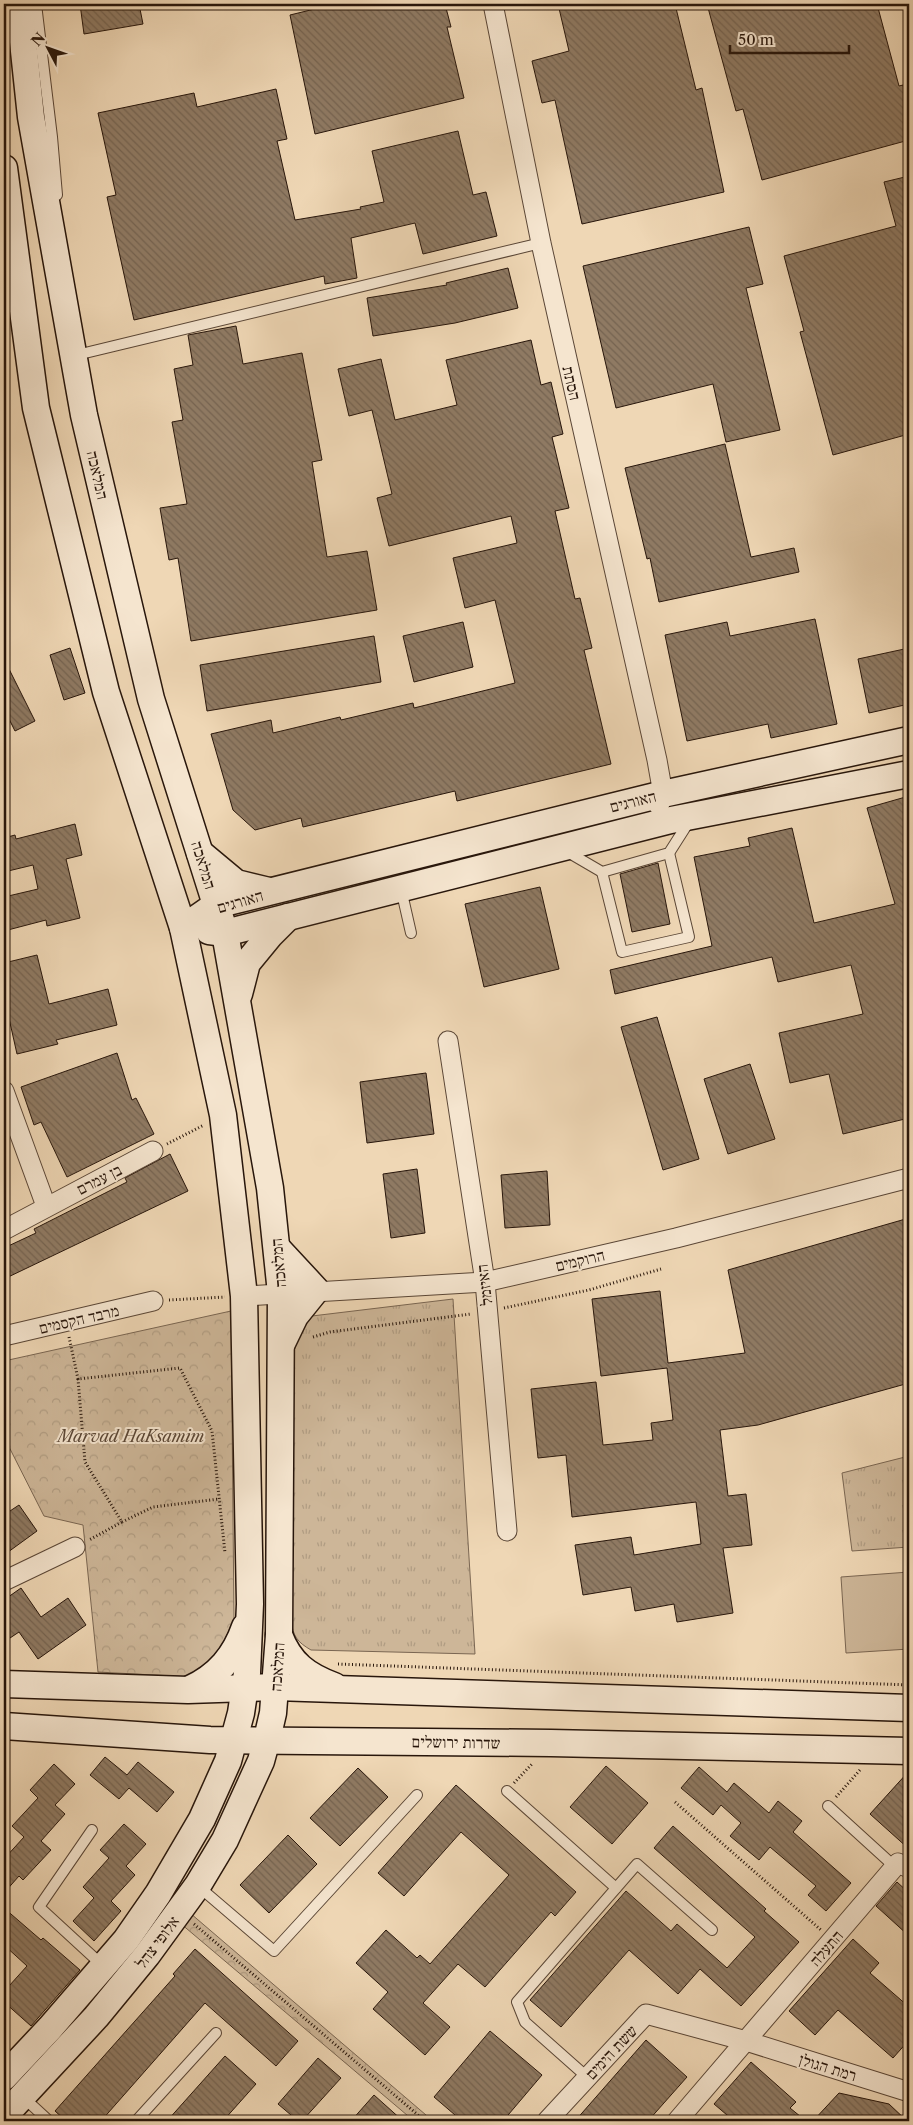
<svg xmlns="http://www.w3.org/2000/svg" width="913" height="2125" viewBox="0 0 913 2125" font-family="'Libre Caslon Text','Frank Ruhl Libre',serif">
	<defs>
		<pattern id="grass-tufts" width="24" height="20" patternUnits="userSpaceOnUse" patternTransform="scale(1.25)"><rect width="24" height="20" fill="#cdb698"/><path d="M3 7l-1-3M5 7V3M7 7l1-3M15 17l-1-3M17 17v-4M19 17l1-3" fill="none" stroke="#b09c82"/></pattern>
		<pattern id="park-crowns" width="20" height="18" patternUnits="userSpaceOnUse" patternTransform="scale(1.25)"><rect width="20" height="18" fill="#cdb698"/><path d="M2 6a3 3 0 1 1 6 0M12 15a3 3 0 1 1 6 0" fill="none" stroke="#b09c82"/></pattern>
		<pattern id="building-back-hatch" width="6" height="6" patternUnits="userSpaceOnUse" patternTransform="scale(1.25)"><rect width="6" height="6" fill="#8f7a63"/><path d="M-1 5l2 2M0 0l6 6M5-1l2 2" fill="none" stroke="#756350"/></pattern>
	</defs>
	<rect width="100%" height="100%" fill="#efd7b5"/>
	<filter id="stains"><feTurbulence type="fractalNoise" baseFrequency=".004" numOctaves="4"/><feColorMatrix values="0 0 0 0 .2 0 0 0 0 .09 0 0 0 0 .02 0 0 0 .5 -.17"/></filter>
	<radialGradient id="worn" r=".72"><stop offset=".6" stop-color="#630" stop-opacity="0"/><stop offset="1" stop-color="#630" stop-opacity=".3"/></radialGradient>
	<g fill="url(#grass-tufts)" stroke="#7a6652">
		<path d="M453,1299L475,1654L311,1650C297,1642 293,1636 291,1620L287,1352L312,1316Z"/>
		<path d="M909,1456V1547L852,1551L842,1473Z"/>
	</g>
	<g fill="url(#park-crowns)" stroke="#7a6652">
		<path d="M231,1311L234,1619L216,1659L191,1677L98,1672L83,1525L44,1516L4,1437V1361Z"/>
		<path d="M190,1913L433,2121H414L180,1923Z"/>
	</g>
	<path fill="#cdb698" stroke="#7a6652" d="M909,1572V1649L846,1653L841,1577Z"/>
	<g fill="url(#building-back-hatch)" stroke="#28160b">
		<path d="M80,4H139L143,24L84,34Z"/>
		<path d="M335,4H445L451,27H447L464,98L315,134L290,15Z"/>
		<path d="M558,4H675L696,90L702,88L724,192L582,224L555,100L542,103L532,61L569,51Z"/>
		<path d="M707,4H877L899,86L903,85L909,108V140L762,180L743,109L736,111Z"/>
		<path d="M276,89L287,139L277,141L295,220L361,209L360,207L384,202L372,151L458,131L473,195L486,192L497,236L423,254L415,223L351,238L357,278L325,284L324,276L134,320L107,197L116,195L98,113L194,93L197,107Z"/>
		<path d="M909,176V434L833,455L800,332L804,331L784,256L896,226L884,182Z"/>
		<path d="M749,227L763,284L746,288L780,430L726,442L713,384L616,408L583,266Z"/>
		<path d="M508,268L518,308L455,323L373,336L367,298L447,285L446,283Z"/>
		<path d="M236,326L243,364L302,353L322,460L312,462L327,557L367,551L377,610L191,641L178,558L169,560L160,508L187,504L172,422L183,420L174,369L193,365L188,335Z"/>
		<path d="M531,340L541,385L551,382L563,434L552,437L569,508L555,511L575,599L580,598L592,648L584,650L611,764L457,801L455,791L303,827L301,818L255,830L233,810L211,734L271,720L273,733L340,717L341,720L413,703L414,708L515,683L495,600L465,608L453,558L517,543L511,516L389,546L377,498L392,494L372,410L349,416L338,369L381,359L395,420L457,405L446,360Z"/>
		<path d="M725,444L751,557L794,548L799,572L659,602L650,558L647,559L625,468Z"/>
		<path d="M815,619L837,724L771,738L768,724L687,741L665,635L727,622L730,636Z"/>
		<path d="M463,622L473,667L414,682L403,636Z"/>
		<path d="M374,636L381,682L207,711L200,665Z"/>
		<path d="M70,648L85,693L64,700L50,655Z"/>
		<path d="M909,648V704L869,713L858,659Z"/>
		<path d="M4,659L35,721L15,731L4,709Z"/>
		<path d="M909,796V1118L843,1134L829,1074L790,1083L779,1033L863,1014L851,965L778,982L772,957L615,994L610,970L712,946L694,857L750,846L748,838L792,828L814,923L895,904L867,808Z"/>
		<path d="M75,824L82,855L66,859L80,918L47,926L46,920L4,931V897L38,889L33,865L4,872V838L15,835L16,839Z"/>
		<path d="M658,863L670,924L632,932L620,874Z"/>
		<path d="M540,887L559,969L484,987L465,904Z"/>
		<path d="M37,955L49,1004L108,989L117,1025L56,1040L58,1044L17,1054L4,996V963Z"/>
		<path d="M657,1017L699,1159L663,1170L621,1027Z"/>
		<path d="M117,1053L132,1100L136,1098L154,1134L67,1177L41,1122L34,1125L21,1087Z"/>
		<path d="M750,1064L775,1139L728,1154L704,1079Z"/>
		<path d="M426,1073L434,1134L367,1143L360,1082Z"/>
		<path d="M170,1154L188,1191L4,1279V1248L36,1233L34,1229L127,1182L125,1178Z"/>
		<path d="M417,1169L425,1233L391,1238L383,1174Z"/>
		<path d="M547,1171L550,1225L505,1228L501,1175Z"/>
		<path d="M909,1218V1383L758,1425L720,1430L728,1496L746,1494L752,1545L723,1548L733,1613L677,1622L674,1604L635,1611L631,1587L583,1595L575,1545L631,1537L634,1555L701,1544L696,1502L572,1517L566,1455L538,1458L531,1389L596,1382L603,1445L653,1440L651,1423L673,1420L667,1368L601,1376L592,1299L660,1291L668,1363L745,1353L728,1270Z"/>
		<path d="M19,1505L37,1531L4,1555V1515Z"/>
		<path d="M21,1588L41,1617L68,1598L86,1625L38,1659L19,1632L4,1642V1600Z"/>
		<path d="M105,1757L127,1775L138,1762L174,1792L157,1812L129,1788L119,1799L90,1775Z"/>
		<path d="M54,1764L75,1784L55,1805L65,1814L41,1841L51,1850L23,1880L19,1876L4,1893V1859L24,1837L12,1826L38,1798L30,1790Z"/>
		<path d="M606,1766L648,1803L612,1844L570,1807Z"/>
		<path d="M699,1767L727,1792L734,1783L769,1813L778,1801L802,1821L793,1832L851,1883L826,1911L808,1895L816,1886L770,1847L759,1860L730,1836L741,1823L721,1805L713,1815L681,1788Z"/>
		<path d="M358,1768L388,1797L340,1846L310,1818Z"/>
		<path d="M909,1771V1849L870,1814Z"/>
		<path d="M456,1785L576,1892L555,1916L551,1912L485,1987L458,1964L423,2003L450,2027L425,2055L373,2009L388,1992L356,1963L386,1930L417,1958L420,1955L430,1964L509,1875L461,1832L404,1896L378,1873Z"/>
		<path d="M124,1824L146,1844L126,1866L135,1875L111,1901L121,1911L94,1941L73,1921L94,1898L83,1887L109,1858L100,1850Z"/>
		<path d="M673,1826L766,1909L764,1911L799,1942L741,2006L700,1969L678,1994L629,1950L561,2027L530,2000L626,1891L671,1931L677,1924L727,1968L755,1937L654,1848Z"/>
		<path d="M288,1835L317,1864L269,1913L240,1885Z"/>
		<path d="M897,1882L909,1893V1936L876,1906Z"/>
		<path d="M4,1908L41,1940L43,1938L80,1970L31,2026L4,2002V1981L9,1986L27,1966L4,1945Z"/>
		<path d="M853,1939L879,1963L870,1973L909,2007V2040L893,2058L838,2010L815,2035L789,2011Z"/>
		<path d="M195,1949L298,2041L276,2066L205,2003L101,2121H66L55,2111L175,1976L173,1974Z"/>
		<path d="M490,2031L542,2075L503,2121H462L434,2097Z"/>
		<path d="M646,2040L687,2077L648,2121H575Z"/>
		<path d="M225,2056L256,2084L223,2121H167Z"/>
		<path d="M318,2058L341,2078L302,2121H298L278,2104Z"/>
		<path d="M751,2062L796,2102L790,2108L806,2121H734L714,2104Z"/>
		<path d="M839,2093L889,2104L907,2121H813Z"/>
		<path d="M374,2095L403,2121H351Z"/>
	</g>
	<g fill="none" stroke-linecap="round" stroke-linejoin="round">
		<defs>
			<g id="lane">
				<path d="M36,4L52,137L57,195"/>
				<path d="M85,353L541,243"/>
				<path d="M566,851L602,872L669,853L690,820"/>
				<path d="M602,872L622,952L689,937L669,853"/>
				<path d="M401,889L411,933"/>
				<path d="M507,1791L616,1888"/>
				<path d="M828,1806L895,1867"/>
				<path d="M92,1830L39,1907L102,1965"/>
				<path d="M198,1886L274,1951L417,1795"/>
				<path d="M587,2077L525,2022L517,2002L637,1864L712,1930"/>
				<path d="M23,2097L49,2121"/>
				<path d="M136,2121L216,2033"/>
			</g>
			<g id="street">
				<path d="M493,4L541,243L657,760L663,794L659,806"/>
				<path d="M448,1041L485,1282L507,1531"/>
				<path d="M4,1091L46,1206"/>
				<path d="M4,1230L153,1151"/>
				<path d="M244,1296L485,1282L676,1238L909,1178"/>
				<path d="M4,1336L153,1301"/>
				<path d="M4,1581L75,1547"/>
				<path d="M547,2121L646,2014L746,2041L909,2092"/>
				<path d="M677,2121L898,1863L909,1868"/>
			</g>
			<g id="secondary">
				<path d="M4,168L36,408L106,692L183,928L223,1115L244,1296L250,1604L247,1673L241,1713L228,1761L202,1819L158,1894L126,1940L50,2028L4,2077"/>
				<path d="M200,853L236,883L269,891"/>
				<path d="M183,928L216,905L663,794L909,740"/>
				<path d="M209,931L225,933L671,820L909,774"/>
				<path d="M239,994L247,963L270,935L288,917"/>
				<path d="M278,1249L316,1290L295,1316L282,1343"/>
				<path d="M279,1635C290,1664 307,1676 334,1686"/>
				<path d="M4,1684L188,1690L275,1687L909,1708"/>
				<path d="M190,1689C218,1676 235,1656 245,1627"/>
				<path d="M4,1726L210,1740L551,1743L909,1751"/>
				<path d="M4,2116L96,2017L147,1955L198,1885L225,1840L261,1761L267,1739L273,1713L279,1635L281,1293L270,1188L225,933L151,699L84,415L31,117L19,4"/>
			</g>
		</defs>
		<use href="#lane" stroke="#5a4636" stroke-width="12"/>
		<use href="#street" stroke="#5a4636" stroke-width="21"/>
		<use href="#secondary" stroke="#28160b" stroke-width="29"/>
		<g stroke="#28160b" stroke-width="3" stroke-dasharray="1 2.5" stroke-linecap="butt">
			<path d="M167,1144L204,1125"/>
			<path d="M906,1209L909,1208"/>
			<path d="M169,1300L225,1297"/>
			<path d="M504,1308L589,1290L661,1269"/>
			<path d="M69,1337L78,1379L180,1368L212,1431L225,1553"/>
			<path d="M313,1337L330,1332L471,1314"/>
			<path d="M78,1379L85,1462L122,1522L89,1540"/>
			<path d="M122,1522L153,1507L219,1499"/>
			<path d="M338,1664L909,1685"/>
			<path d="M514,1783L532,1764"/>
			<path d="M836,1797L860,1770"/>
			<path d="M675,1802L821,1930"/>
			<path d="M194,1924L425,2121"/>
		</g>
		<use href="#lane" stroke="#f5e5cf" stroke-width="10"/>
		<use href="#street" stroke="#f5e5cf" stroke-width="19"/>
		<use href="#secondary" stroke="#f5e5cf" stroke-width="26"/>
	</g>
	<g text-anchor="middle" stroke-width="4" stroke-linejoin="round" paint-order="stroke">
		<g font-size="16" fill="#28160b" stroke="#f5e5cf">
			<text transform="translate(572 383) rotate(77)" y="6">הסתת</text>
			<text transform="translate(98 475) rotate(77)" y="6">המלאכה</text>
			<text transform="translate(633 801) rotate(-14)" y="6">האורגים</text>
			<text transform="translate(204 865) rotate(73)" y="6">המלאכה</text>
			<text transform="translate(240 901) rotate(-16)" y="6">האורגים</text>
			<text transform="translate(99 1179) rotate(-27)" y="6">בן עמרם</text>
			<text transform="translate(580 1260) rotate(-13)" y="6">הרוקמים</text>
			<text transform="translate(278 1263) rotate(-95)" y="6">המלאכה</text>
			<text transform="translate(484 1285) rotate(-97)" y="6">האיזמל</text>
			<text transform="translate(79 1319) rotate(-13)" y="6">מרבד הקסמים</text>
			<text transform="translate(277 1667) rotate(-86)" y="6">המלאכה</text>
			<text transform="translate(456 1742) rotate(1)" y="6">שדרות ירושלים</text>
			<text transform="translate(157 1942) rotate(-53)" y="6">אלופי צהל</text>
			<text transform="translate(826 1948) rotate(-49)" y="6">התעלה</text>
			<text transform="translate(611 2052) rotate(-47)" y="6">ששת הימים</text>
			<text transform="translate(828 2067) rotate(17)" y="6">רמת הגולן</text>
		</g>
		<g font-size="16" font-style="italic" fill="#5a4635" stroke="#f5e5cf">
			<text x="131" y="1442">Marvad HaKsamim</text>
		</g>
	</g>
	<rect width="913" height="2125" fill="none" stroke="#efd7b5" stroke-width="20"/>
	<rect x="5" y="5" width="903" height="2115" fill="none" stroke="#28160b" stroke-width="2.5"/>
	<rect x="10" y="10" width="893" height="2105" fill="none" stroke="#28160b"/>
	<g transform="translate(48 48) rotate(311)" stroke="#f5e5cf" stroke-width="4" paint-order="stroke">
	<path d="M0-4L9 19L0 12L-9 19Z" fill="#28160b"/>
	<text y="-8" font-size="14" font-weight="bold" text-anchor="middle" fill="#28160b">N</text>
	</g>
	<path d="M730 45v8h119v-8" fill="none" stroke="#28160b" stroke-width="2.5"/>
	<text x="738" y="45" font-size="15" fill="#28160b" stroke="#f5e5cf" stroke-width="4" paint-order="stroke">50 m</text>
	<rect width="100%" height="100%" filter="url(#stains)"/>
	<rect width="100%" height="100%" fill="url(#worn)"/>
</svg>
